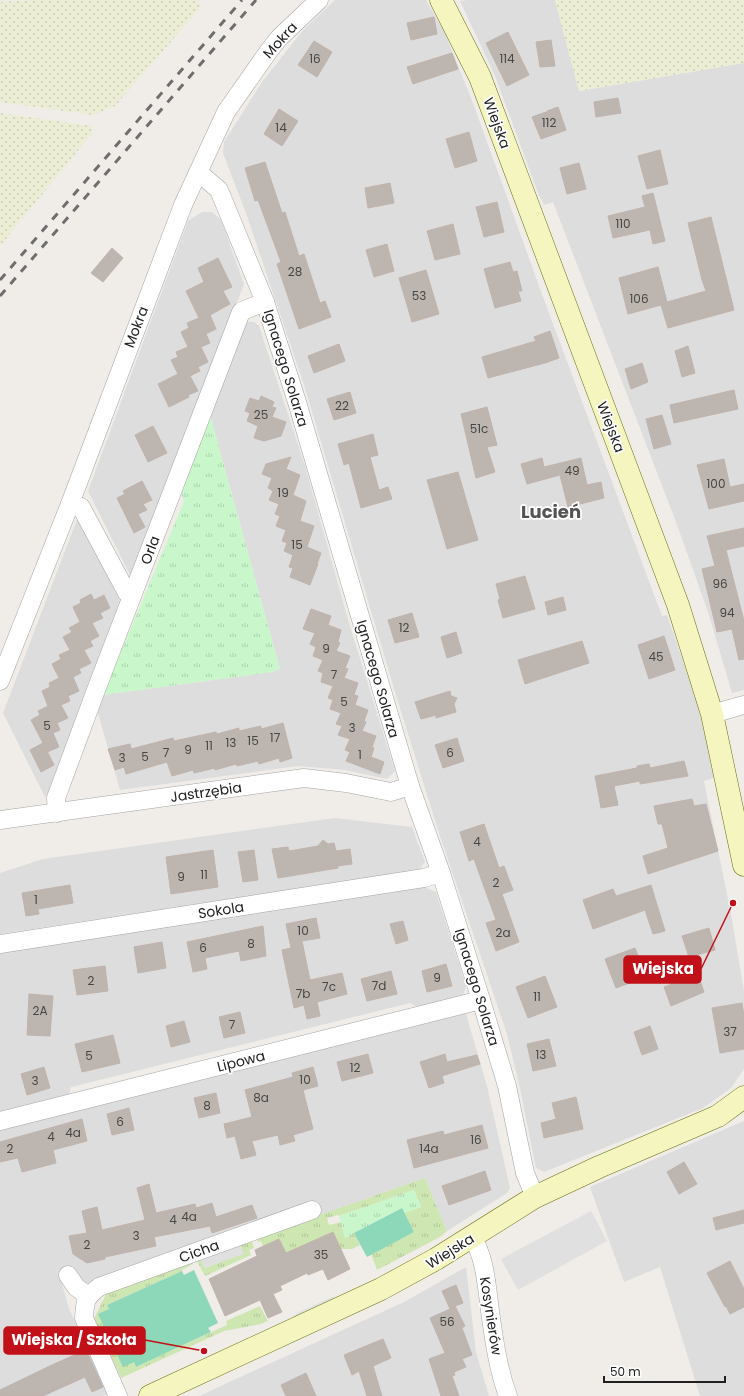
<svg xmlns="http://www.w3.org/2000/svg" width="744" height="1396" viewBox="0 0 744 1396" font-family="Poppins,sans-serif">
	<defs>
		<pattern id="farmland-dots" width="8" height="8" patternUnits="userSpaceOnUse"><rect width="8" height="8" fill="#ecedd5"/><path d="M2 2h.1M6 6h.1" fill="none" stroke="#cacbb7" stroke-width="1.8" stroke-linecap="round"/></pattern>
		<pattern id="grass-tufts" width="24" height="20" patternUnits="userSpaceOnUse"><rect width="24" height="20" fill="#cee6b2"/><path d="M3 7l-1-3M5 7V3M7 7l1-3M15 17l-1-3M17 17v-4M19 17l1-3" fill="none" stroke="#b1c599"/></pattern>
		<pattern id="park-tufts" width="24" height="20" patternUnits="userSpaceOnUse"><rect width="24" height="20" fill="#c9f6ca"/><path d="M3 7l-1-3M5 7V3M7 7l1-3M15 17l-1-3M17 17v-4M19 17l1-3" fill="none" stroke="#acd3ad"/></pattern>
	</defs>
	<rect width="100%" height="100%" fill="#f0ede8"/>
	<g fill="#dedddd">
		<path d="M335,0H426L444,31L473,103L543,297L662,616L667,615L697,702L716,777L704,781L731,914L744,991V1069L731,1088L703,1108L544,1172L536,1168L519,1084L507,1034L438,830L395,692L305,388L247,216L223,153L224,142L262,82L304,29Z"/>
		<path d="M468,0H555L579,91L744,63V690L732,693L708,612L676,522L553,202L544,205L538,193L495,76L460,1Z"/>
		<path d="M202,212H212L221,220L244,284L132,579L88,491L188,221Z"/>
		<path d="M245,322H254L259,326L305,466L349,623L395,771L387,779L345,770L298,766L120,790L97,710L103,695L272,672L280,669L210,415Z"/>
		<path d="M78,517L122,605L50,793L45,797L3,713Z"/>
		<path d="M335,818L412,827L425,862L419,870L0,934V873L43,859Z"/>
		<path d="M424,887L436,892L466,986L463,996L419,1008L410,1003L71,1087L69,1095L0,1113V953Z"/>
		<path d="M461,1012L466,1014L487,1086L510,1188L507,1193L447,1231L425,1178L316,1216L311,1201L165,1254L85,1284L75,1271L61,1280L69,1309L109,1393L103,1396H0V1128Z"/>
		<path d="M744,1121V1396H700L660,1267L624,1282L590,1187Z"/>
		<path d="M466,1267L476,1352L489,1396H199L404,1302Z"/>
	</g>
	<g fill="url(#farmland-dots)">
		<path d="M34,0H198L201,7L115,106L94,115L0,102V2Z"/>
		<path d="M555,0H744V63L579,91Z"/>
		<path d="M0,113L92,126L93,132L0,246Z"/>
	</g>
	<g fill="url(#grass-tufts)">
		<path d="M425,1178L447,1231L440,1237L377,1270L371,1254L414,1232L404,1213L421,1207L414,1190L339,1216L338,1215L327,1218L329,1225L341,1222L345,1238L354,1233L360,1245L352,1249H341L332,1232L296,1249L292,1266L279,1239L263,1247L261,1241L258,1242L256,1237Z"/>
		<path d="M251,1239L254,1248L249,1250L251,1255L205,1276L196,1259L200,1257L205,1268L243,1253L239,1243Z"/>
		<path d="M192,1261L193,1264L182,1270V1271L107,1305L136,1367L227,1325L226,1321L260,1306L268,1321L261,1324L224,1331L121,1378L94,1319L107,1292Z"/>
	</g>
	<g fill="url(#park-tufts)">
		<path d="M210,415L280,669L272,672L103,695L184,501L181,493Z"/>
		<path d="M414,1190L421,1207L404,1213L401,1208L345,1238L339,1216Z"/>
	</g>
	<g fill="#8cd8b8">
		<path d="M402,1208L414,1232L367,1257L354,1233Z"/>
		<path d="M194,1270L218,1323L208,1328L211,1332L136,1367L134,1362L123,1367L98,1314L109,1309L107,1305L182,1271L184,1275Z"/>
	</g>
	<g fill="#e0e0e0">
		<path d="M591,1211L607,1241L518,1290L501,1259Z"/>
		<path d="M239,1243L244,1254L204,1268L200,1257Z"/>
		<path d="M332,1297L343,1298L285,1325L297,1313Z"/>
	</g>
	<g fill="#bdb6b0" stroke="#c1b3ab">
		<path d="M434,17L437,34L411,40L407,23Z"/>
		<path d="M508,32L529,75L507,86L486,43Z"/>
		<path d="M551,40L555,66L540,67L536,42Z"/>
		<path d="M314,41L332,52L317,77L298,65Z"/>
		<path d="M452,53L458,69L413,84L407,67Z"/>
		<path d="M618,98L621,113L596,117L594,102Z"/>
		<path d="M558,107L566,130L541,139L532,117L546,112L547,113V111Z"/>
		<path d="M279,109L298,121L282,146L264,134Z"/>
		<path d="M469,132L477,161L455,168L446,139Z"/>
		<path d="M660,150L668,184L647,189L638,156Z"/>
		<path d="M265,162L282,213L285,212L299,256L304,254L320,303L325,301L331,317L299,329L277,264L281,262L258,200L255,201L245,168Z"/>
		<path d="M579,163L586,189L567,194L560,168Z"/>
		<path d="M390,183L394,203L368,208L365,188Z"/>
		<path d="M653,193L665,241L653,244L650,230L613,238L608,216L645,207L642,196Z"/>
		<path d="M497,202L504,232L484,237L476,207Z"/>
		<path d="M711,217L734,310L668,328L661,305L628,314L619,278L658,267L667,302L706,291L702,280L688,223Z"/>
		<path d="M453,224L460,254L435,260L427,231Z"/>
		<path d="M387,244L394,271L374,277L366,250Z"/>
		<path d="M112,248L123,258L103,282L91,273Z"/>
		<path d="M218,258L232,287L223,291L230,304L210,315L216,329L206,334L210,343L201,347L208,362L198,367L200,371L190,376L198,391L188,395L189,397L169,407L158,384L178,374L171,360L178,357L176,352L188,347L181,332L189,328L187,323L199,318L186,291L204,282L198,268Z"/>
		<path d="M510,262L513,272L517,271L522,291H518L521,301L495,308L484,269Z"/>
		<path d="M426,270L439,314L412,322L399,278Z"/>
		<path d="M550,331L559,358L545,363L488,378L482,357L536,341L534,337Z"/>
		<path d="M339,344L345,361L314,373L308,356Z"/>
		<path d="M688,346L695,373L682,377L675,351Z"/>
		<path d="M642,363L648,382L631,389L625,369Z"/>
		<path d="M734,390L738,409L674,423L670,405Z"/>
		<path d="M350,392L356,413L334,420L327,399Z"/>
		<path d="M261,396L274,402L272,407L276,408L272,417L286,422L281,436L264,441L254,438L258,426L247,421L250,413L245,411L250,398L259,401Z"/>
		<path d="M487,407L497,445L487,447L495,472L476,478L461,414Z"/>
		<path d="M662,415L671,444L654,449L646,419Z"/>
		<path d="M153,426L167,453L148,462L135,435Z"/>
		<path d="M373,434L378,455L370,457L379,490L388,487L392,499L361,508L349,463L344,465L338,444Z"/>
		<path d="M291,457L286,469L300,475L293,495L306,501L300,521L314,526L307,547L321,553L317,564H318L310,585L290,577L293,568L289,567L293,555L284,551L287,543L282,541L286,530L276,526L280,516L275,514L279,504L269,500L273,491L268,488L272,478L262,474L266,464Z"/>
		<path d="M542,458L544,467L581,458L587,485L601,482L604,498L568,507L560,475L527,484L521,464Z"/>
		<path d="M724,459L730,487L744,484V501L709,509L697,465Z"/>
		<path d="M458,472L478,540L447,549L427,480Z"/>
		<path d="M142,481L152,500L143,504L147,510L138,514L145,527L134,533L117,498L125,494L123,491Z"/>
		<path d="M744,528V546L726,550L744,621V659L739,660L732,629L717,632L702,569L715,566L707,536Z"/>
		<path d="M525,576L535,609L503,618L498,600L500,599L496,584Z"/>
		<path d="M91,594L94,600L104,595L110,608L100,613L103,618L92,623L99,636L90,641L93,646L84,650L91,663L79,669L81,673L73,677L79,691L68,696L70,701L61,705L68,718L57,723L60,730L53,733L59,747L47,752L44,745L54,765L41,772L30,750L43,743L31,720L40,715L38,711L48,706L42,691L50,687L49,683L59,678L52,664L61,659L59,655L70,650L63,637L72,632L69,628L80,622L73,607L81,603L80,600Z"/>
		<path d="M563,597L566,610L548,615L545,602Z"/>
		<path d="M311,609L331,616L328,625L341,630L338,642L340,643L336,651L350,656L345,668L348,669L344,678L358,683L354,695L358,696L355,705L368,710L364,721L366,722L362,731L376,736L372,747L374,748L371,757L384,762L380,774L346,761L350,752L345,750L350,739L338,735L342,726L336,724L341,713L330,709L333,700L328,698L333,686L321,682L323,673L318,671L323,660L313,656L316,647L310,644L315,633L303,629Z"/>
		<path d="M412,613L419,637L395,643L388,620Z"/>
		<path d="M456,632L462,653L447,658L441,637Z"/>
		<path d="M664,636L675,670L649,679L638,645Z"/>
		<path d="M582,641L589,663L525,684L518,660Z"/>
		<path d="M450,691L451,696L457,698L454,704L456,712L436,718V715L421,719L415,702Z"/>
		<path d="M283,723L292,758L280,762L279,758L259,764L258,761L237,766L236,764L215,770V768L194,773L193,770L172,776L167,762L126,774L124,767L115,770L108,749L130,744L131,749L173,738L174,741L216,732L217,734L239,728V731L261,726V729Z"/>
		<path d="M457,738L464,761L443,768L435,745Z"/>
		<path d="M684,761L688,776L640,784V781L614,786L618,805L601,808L595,776L637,768V766L649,764L650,768Z"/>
		<path d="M692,799L694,806L706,804L718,851L648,874L643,856L668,848L662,824H658L654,806Z"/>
		<path d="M484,824L499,868L504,866L513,890L502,894L519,942L496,951L486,923L496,920L474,859L469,861L460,832Z"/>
		<path d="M323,840L328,844L334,843L336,851L350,849L352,864L338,866V868L278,878L272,849L288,847L289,851L318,846Z"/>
		<path d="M213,850L218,887L171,894L166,857Z"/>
		<path d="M254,850L258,880L243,882L238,852Z"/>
		<path d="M70,885L73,903L38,909L39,914L26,916L22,893Z"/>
		<path d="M651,885L665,931L653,934L645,910L593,929L583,900L613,889L616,896Z"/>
		<path d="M316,918L320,938L302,941L310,980L342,973L347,994L317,1002L320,1016L307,1019L304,1005L294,1008L282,950L291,948L286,924Z"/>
		<path d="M403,921L408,940L396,944L390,924Z"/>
		<path d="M263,926L266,956L241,961L239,951L205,958L207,969L193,972L187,942Z"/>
		<path d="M709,928L715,950L689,957L682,936Z"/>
		<path d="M162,942L166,968L138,973L134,947Z"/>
		<path d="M635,948L646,977L616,988L605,959Z"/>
		<path d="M446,964L452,986L427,992L422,971Z"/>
		<path d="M105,966L108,991L77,995L73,970Z"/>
		<path d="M391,971L397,994L367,1001L361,979Z"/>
		<path d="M698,974L704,992L671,1006L664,987Z"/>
		<path d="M545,976L557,1007L528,1018L516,987Z"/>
		<path d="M29,994L53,996L50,1036L27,1035Z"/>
		<path d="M742,1003L744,1016V1049L720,1053L712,1008Z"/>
		<path d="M240,1012L245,1033L224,1038L219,1017Z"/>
		<path d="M184,1021L190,1042L171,1047L166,1026Z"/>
		<path d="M650,1026L658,1049L642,1055L634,1032Z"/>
		<path d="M113,1035L120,1063L82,1072L75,1044Z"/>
		<path d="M549,1039L556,1066L533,1071L527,1044Z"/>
		<path d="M368,1054L373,1073L342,1081L337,1062Z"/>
		<path d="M445,1054L447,1062L477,1055L480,1064L442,1076L444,1083L429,1088L420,1062Z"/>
		<path d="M44,1067L50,1088L27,1095L21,1074Z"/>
		<path d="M313,1067L318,1086L303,1090L313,1129L293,1135L295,1141L280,1145L278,1135L252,1141L256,1155L241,1159L235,1136L227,1138L224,1124L252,1117L245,1090L293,1077L292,1073Z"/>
		<path d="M216,1093L220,1113L199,1118L194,1098Z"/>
		<path d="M576,1097L583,1129L544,1138L541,1123L556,1119L552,1103Z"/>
		<path d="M129,1108L134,1130L112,1135L107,1114Z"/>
		<path d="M82,1119L87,1141L53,1150L56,1163L22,1172L18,1158L0,1162V1142Z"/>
		<path d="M482,1125L488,1148L414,1168L407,1140L443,1131L444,1135Z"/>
		<path d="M684,1162L697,1184L679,1194L667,1172Z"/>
		<path d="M485,1171L491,1190L449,1205L442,1186Z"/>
		<path d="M149,1184L156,1213L195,1204L196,1208L212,1203L216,1217L252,1205L257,1218L212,1233L210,1226L154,1237L156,1246L105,1257V1259L87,1263L73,1254L69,1236L87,1233L82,1211L97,1207L102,1230L145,1220L137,1188Z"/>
		<path d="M744,1210V1223L716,1230L713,1218Z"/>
		<path d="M333,1232L350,1269L328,1280L323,1269L308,1275L307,1273L280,1286L282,1290L273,1294L282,1312L268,1318L260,1300L225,1316L209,1279L257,1256L255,1250L279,1239L286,1253Z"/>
		<path d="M730,1261L744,1289V1307L730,1314L726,1306L725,1307L707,1273Z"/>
		<path d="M456,1285L463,1303L455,1306L465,1326L462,1328L472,1355L462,1359L466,1367L454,1372L455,1375L452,1376L459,1396H441L429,1359L445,1353L430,1318L450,1309L442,1291Z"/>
		<path d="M383,1339L391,1358L373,1366L382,1396H367L359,1371L352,1375L344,1355Z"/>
		<path d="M86,1350L103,1387L92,1392L85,1377L43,1396H0V1390L54,1364Z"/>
		<path d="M306,1373L316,1396H286L281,1385Z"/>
	</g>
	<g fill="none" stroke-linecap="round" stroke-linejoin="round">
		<defs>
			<g id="street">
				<path d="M198,172L219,190L265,302L297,402L410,786L441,873L481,1000L507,1086L525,1173L535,1197"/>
				<path d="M70,504L81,507L127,593L132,596"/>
				<path d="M0,681L70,504L183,205L226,112L268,52L279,38L319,0"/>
				<path d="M712,714L744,705"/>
				<path d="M57,813L56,798L96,690L241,312L242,311L265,302"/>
				<path d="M0,820L304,778L346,783L391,792L410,786"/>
				<path d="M0,944L424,878L441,873"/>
				<path d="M0,1121L481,1000"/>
				<path d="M472,1237C485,1256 487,1288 490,1311C494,1340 498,1369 508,1396"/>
				<path d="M68,1275L76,1287L88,1296"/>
				<path d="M118,1396L84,1318C85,1301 85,1298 99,1287L312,1210"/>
			</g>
			<g id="secondary">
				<path d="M441,0L480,77L678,605L712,714L744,865"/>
				<path d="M150,1396L381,1289L436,1259L535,1197L599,1167L718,1116L744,1097"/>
			</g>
		</defs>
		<use href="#street" stroke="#a4a4a4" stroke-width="19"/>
		<use href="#secondary" stroke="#6a710e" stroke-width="23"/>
		<use href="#street" stroke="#fff" stroke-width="18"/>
		<use href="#secondary" stroke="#f5f5c0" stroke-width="22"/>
		<g stroke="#6e6e6e" stroke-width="3" stroke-dasharray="8 8" stroke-linecap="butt">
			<path d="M0,280L242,0"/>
			<path d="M0,296L256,0"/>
		</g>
	</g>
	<g text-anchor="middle" stroke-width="3.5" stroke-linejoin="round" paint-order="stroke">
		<g font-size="12" fill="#474644">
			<text x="315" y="63">16</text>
			<text x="507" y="63">114</text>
			<text x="549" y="127">112</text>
			<text x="281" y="132">14</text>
			<text x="623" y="228">110</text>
			<text x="295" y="276">28</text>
			<text x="419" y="300">53</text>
			<text x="639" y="303">106</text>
			<text x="342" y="410">22</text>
			<text x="261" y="419">25</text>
			<text x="479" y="433">51c</text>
			<text x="572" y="475">49</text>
			<text x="716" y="488">100</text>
			<text x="283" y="497">19</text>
			<text x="297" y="549">15</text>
			<text x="720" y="588">96</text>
			<text x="727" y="617">94</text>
			<text x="404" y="632">12</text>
			<text x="326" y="653">9</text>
			<text x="656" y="661">45</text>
			<text x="334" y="679">7</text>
			<text x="344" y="706">5</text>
			<text x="47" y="730">5</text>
			<text x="352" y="732">3</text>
			<text x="275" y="742">17</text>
			<text x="253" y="745">15</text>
			<text x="231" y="747">13</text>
			<text x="209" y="750">11</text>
			<text x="188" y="754">9</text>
			<text x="166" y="757">7</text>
			<text x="450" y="757">6</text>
			<text x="360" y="759">1</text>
			<text x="145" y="761">5</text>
			<text x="122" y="762">3</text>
			<text x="477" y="846">4</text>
			<text x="204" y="879">11</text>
			<text x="181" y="881">9</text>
			<text x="496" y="887">2</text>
			<text x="36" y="904">1</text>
			<text x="303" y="935">10</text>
			<text x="503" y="937">2a</text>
			<text x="251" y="948">8</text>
			<text x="203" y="952">6</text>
			<text x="437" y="982">9</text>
			<text x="91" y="985">2</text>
			<text x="379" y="990">7d</text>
			<text x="329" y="991">7c</text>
			<text x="303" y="998">7b</text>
			<text x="537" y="1001">11</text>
			<text x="40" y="1015">2A</text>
			<text x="232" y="1029">7</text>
			<text x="730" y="1036">37</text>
			<text x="541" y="1059">13</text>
			<text x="89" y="1060">5</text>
			<text x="355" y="1072">12</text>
			<text x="305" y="1084">10</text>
			<text x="35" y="1085">3</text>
			<text x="261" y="1102">8a</text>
			<text x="207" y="1110">8</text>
			<text x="120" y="1126">6</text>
			<text x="73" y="1137">4a</text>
			<text x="51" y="1141">4</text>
			<text x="476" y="1144">16</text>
			<text x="10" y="1153">2</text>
			<text x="429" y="1153">14a</text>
			<text x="189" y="1221">4a</text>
			<text x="173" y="1224">4</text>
			<text x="136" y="1240">3</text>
			<text x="87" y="1249">2</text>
			<text x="321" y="1259">35</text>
			<text x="447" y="1326">56</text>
		</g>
		<g font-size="14" fill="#202020" stroke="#fff">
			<text transform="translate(280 40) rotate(-48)" y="5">Mokra</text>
			<text transform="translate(497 123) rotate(70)" y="5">Wiejska</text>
			<text transform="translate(136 327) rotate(-69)" y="5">Mokra</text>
			<text transform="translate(286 368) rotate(73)" y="5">Ignacego Solarza</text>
			<text transform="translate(611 427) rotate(69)" y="5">Wiejska</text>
			<text transform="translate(150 550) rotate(-69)" y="5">Orla</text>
			<text transform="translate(378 679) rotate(74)" y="5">Ignacego Solarza</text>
			<text transform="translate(206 792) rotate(-8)" y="5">Jastrzębia</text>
			<text transform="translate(221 910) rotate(-9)" y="5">Sokola</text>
			<text transform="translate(477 987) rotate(73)" y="5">Ignacego Solarza</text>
			<text transform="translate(241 1061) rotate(-14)" y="5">Lipowa</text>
			<text transform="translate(199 1251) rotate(-20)" y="5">Cicha</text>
			<text transform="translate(450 1251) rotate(-32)" y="5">Wiejska</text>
			<text transform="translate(491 1316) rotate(81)" y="5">Kosynierów</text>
		</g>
		<g font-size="18" font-weight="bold" fill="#535353" stroke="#fff">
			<text x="551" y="518">Lucień</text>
		</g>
	</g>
	<path fill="none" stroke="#c11017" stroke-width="1.5" d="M733 903L701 969M204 1351L145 1340"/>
	<g fill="#c11017" stroke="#fff" stroke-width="1.5">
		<circle cx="733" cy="903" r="4"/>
		<circle cx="204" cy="1351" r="4"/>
	</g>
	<g fill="#c11017" stroke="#c11017" stroke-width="1.5">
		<rect x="624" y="956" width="77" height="27" rx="4"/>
		<rect x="4" y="1327" width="141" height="27" rx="4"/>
	</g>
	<g font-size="15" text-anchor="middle" font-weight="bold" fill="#fff">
		<text x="663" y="974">Wiejska</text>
		<text x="74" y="1345">Wiejska / Szkoła</text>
	</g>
	<path d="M604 1376v6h121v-6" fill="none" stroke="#202020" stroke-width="2"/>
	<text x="610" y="1376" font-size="12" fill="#202020" stroke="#ffffff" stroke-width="3" paint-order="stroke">50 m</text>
</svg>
